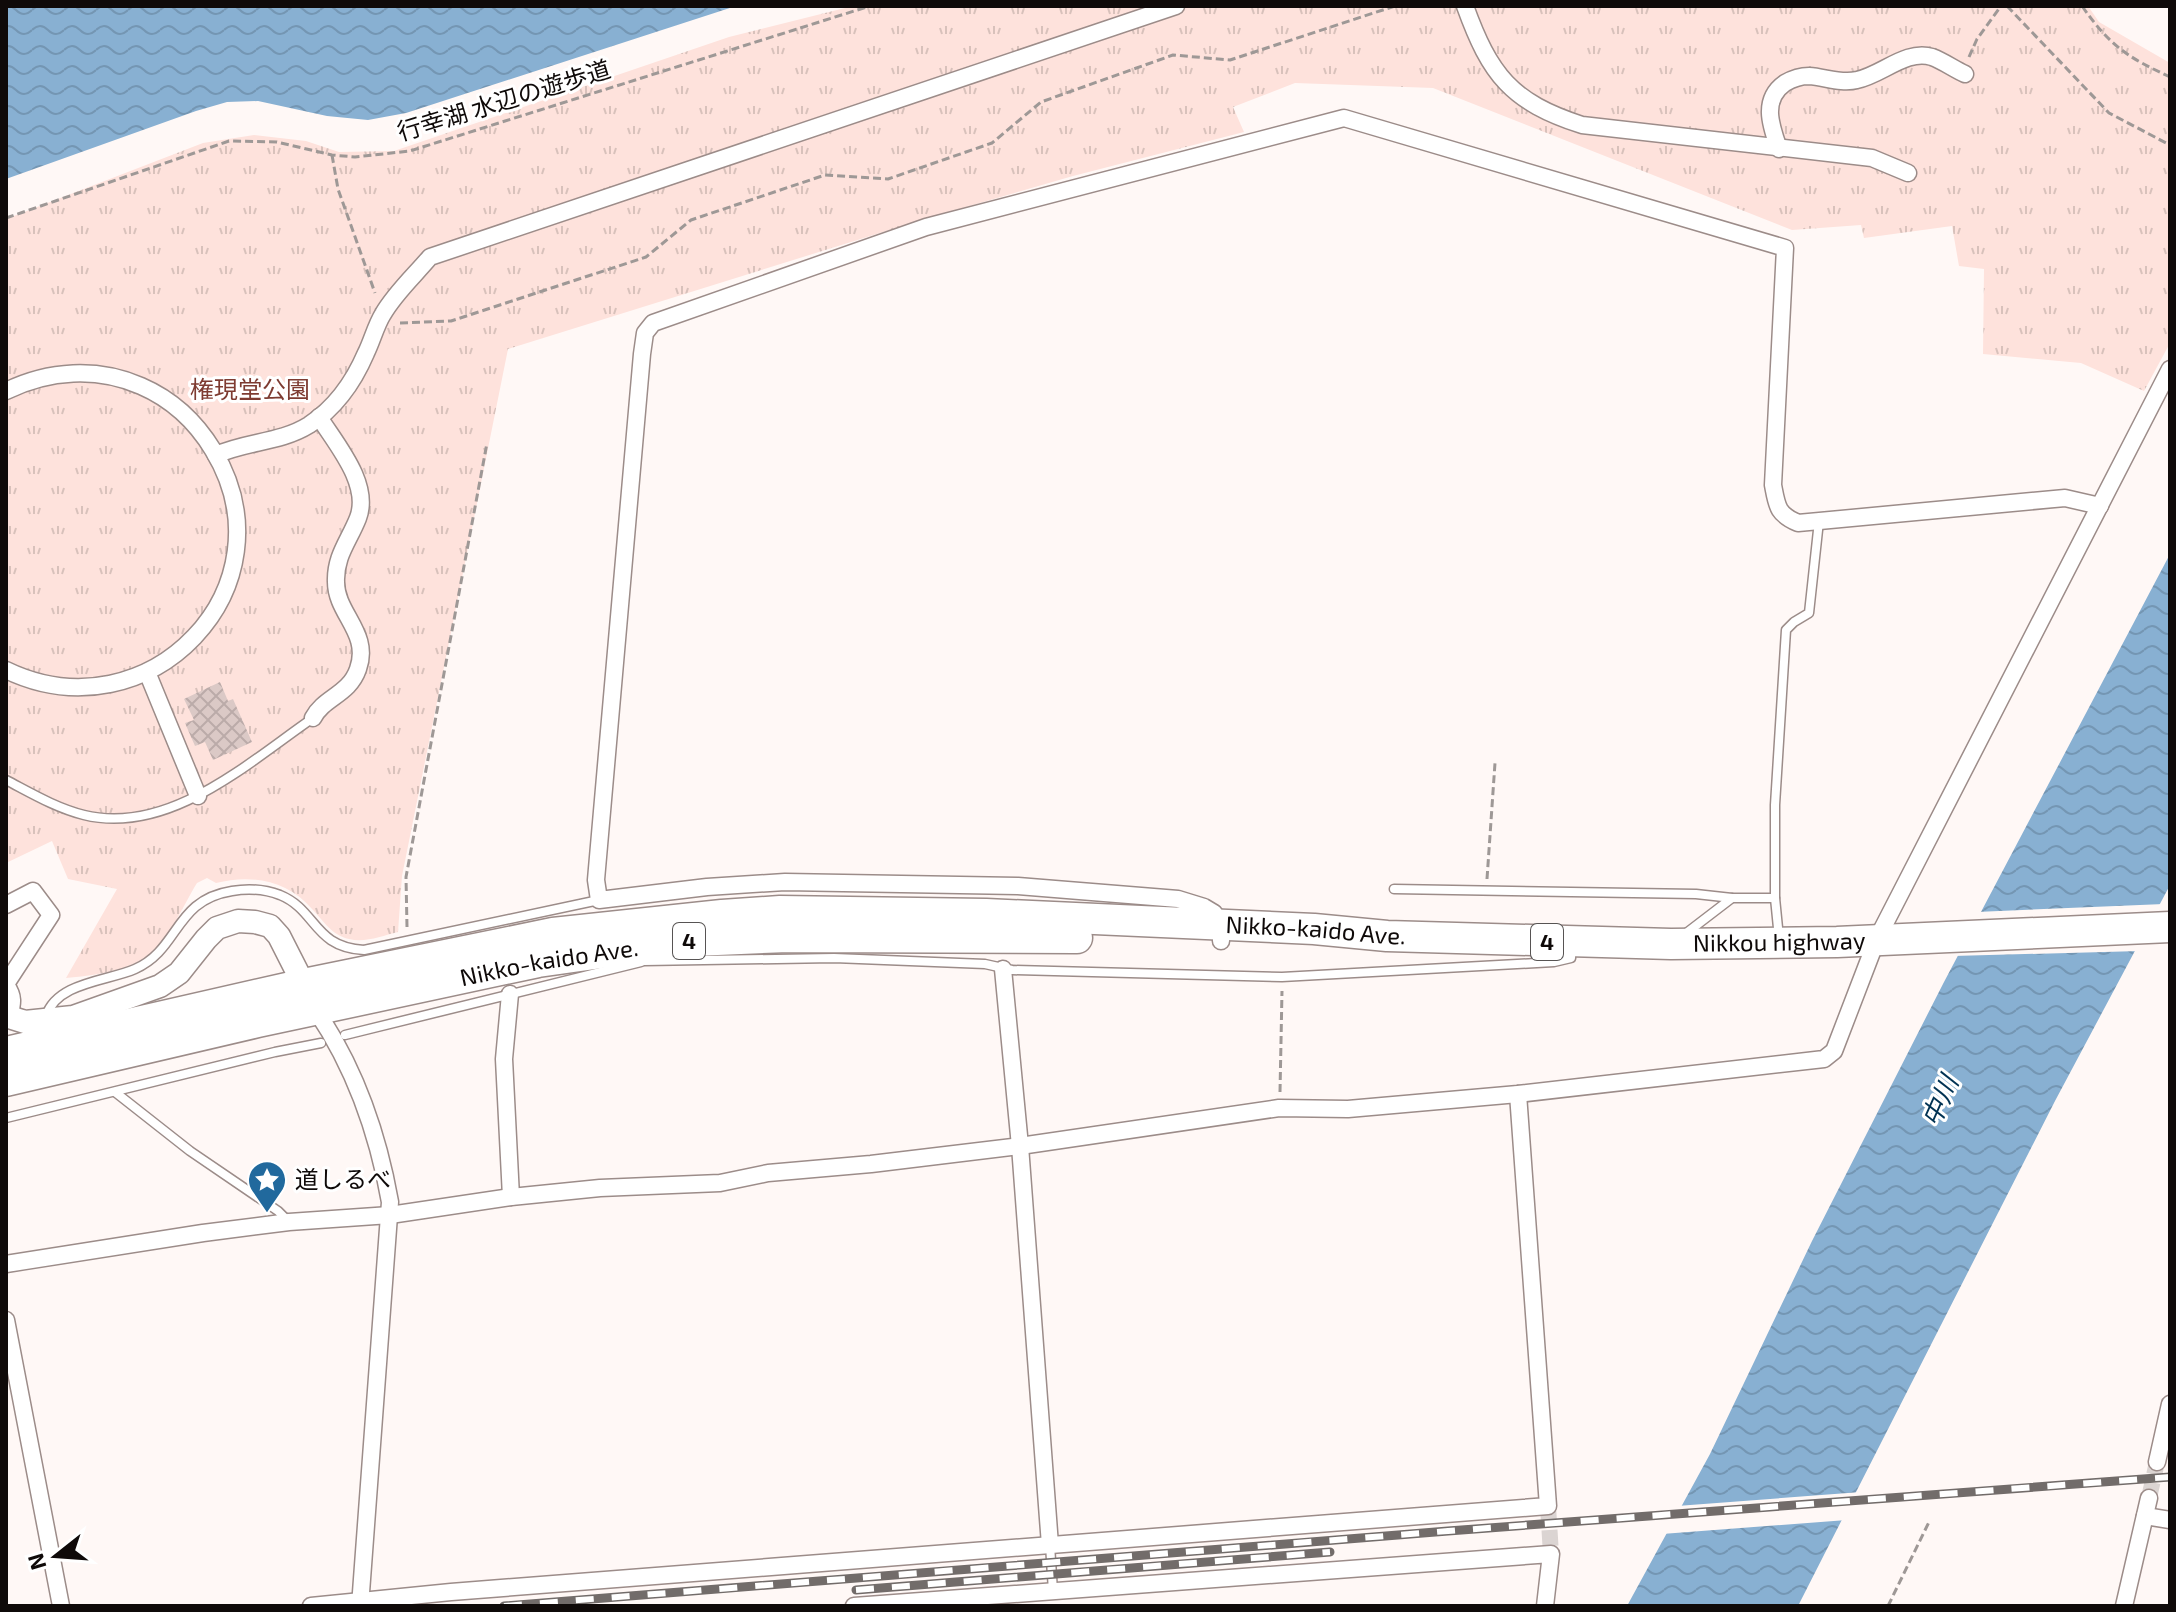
<svg xmlns="http://www.w3.org/2000/svg" width="2176" height="1612" viewBox="0 0 2176 1612" font-family="'Exo 2','Noto Sans JP',sans-serif">
	<defs>
		<pattern id="park-tufts" width="24" height="20" patternUnits="userSpaceOnUse" patternTransform="scale(2)"><rect width="24" height="20" fill="#fee2dc"/><path d="M3 7l-1-3M5 7V3M7 7l1-3M15 17l-1-3M17 17v-4M19 17l1-3" fill="none" stroke="#d8c1bb"/></pattern>
		<pattern id="water-waves" width="16" height="10" patternUnits="userSpaceOnUse" patternTransform="scale(2)"><rect width="16" height="10" fill="#88b0d2"/><path d="M0 5q4-4 8 0t8 0" fill="none" stroke="#7496b3"/></pattern>
		<pattern id="building-cross-hatch" width="8" height="8" patternUnits="userSpaceOnUse" patternTransform="scale(2)"><rect width="8" height="8" fill="#dbc9c6"/><path d="M0 0l8 8M0 8l8-8" fill="none" stroke="#bbaba9"/></pattern>
	</defs>
	<rect width="100%" height="100%" fill="#fff8f6"/>
	<path fill="url(#park-tufts)" d="M853,6H2088L2099,22L2170,63V343L2144,391L2081,363L1983,354L1984,269L1959,266L1952,226L1864,238L1861,225L1792,230L1433,88L1295,83L1233,107L1244,132L1073,176L928,218L508,349L402,876L398,932C382,936 365,943 349,939C331,935 324,921 312,909C287,880 251,874 216,883L207,878L197,883C184,904 168,941 149,955C127,971 92,976 66,978L117,889L68,879L52,841L6,863V219L203,143L254,135L306,141L339,152L394,151L729,37Z"/>
	<g fill="url(#water-waves)">
		<path d="M6,6H736L406,113L368,120L327,116L258,101L227,102L196,111L6,179Z"/>
		<path d="M2170,554V885L2055,1101L1798,1606H1627L1710,1454L1812,1241L1944,982Z"/>
	</g>
	<g fill="#fff8f6">
		<path d="M2164,904L2140,951L1953,956L1976,912Z"/>
		<path d="M1861,1492L1847,1520L1662,1534L1677,1506Z"/>
	</g>
	<path fill="url(#building-cross-hatch)" d="M220,682L228,701L233,699L252,742L213,760L205,742L195,746L185,723L194,720L184,699Z"/>
	<g fill="none" stroke-linecap="round" stroke-linejoin="round">
		<g stroke="#dbd4d2" stroke-width="16" stroke-dasharray="16 8" stroke-linecap="butt">
			<path d="M2149,1498L2157,1462"/>
			<path d="M1548,1506L1551,1554"/>
		</g>
		<defs>
			<g id="lane">
				<path d="M6,780C31,793 56,808 84,815C169,836 249,762 313,718"/>
				<path d="M1394,889L1696,894L1732,898"/>
				<path d="M1775,898V805L1786,630L1794,622L1809,613L1819,521"/>
				<path d="M1685,934L1732,898H1775L1779,938"/>
				<path d="M644,961L834,958L985,964L1012,970L1282,977L1554,962L1571,958L1572,945"/>
				<path d="M46,1016C57,982 108,981 135,969C180,949 174,900 232,891C249,888 264,889 280,895C317,910 313,947 364,950L599,900"/>
				<path d="M345,1035L641,962"/>
				<path d="M115,1092L190,1151L278,1211L289,1222"/>
				<path d="M6,1118L275,1052L321,1043"/>
				<path d="M1050,1545L1053,1591"/>
			</g>
			<g id="street">
				<path d="M1465,6C1490,75 1511,102 1582,125L1872,158L1908,173"/>
				<path d="M1779,149C1771,126 1761,100 1785,83C1792,79 1801,76 1809,76C1825,77 1841,84 1857,80C1882,75 1906,49 1932,57C1943,61 1954,69 1965,74"/>
				<path d="M6,391C49,370 97,367 141,386C171,399 196,422 213,450C296,586 149,739 6,670"/>
				<path d="M216,455C247,441 280,443 309,425C335,408 354,381 366,353C372,341 376,325 383,314C395,293 415,275 430,257L1176,6"/>
				<path d="M147,672L198,796"/>
				<path d="M313,718C324,697 349,695 358,669C371,633 336,614 336,582C335,556 349,541 358,518C371,484 336,444 319,417"/>
				<path d="M6,905L33,891L51,915L6,984"/>
				<path d="M1221,941V925L1214,913L1204,907L1178,899L1018,886L785,882L707,887L599,900L596,880L642,354L645,333L653,323L926,227L1344,118L1785,248L1773,485C1777,506 1777,514 1798,523L2065,498L2100,506"/>
				<path d="M1003,969L1020,1146L1050,1545"/>
				<path d="M6,985C14,996 13,1003 9,1017"/>
				<path d="M510,994L504,1059L511,1197"/>
				<path d="M315,1009C354,1066 378,1134 390,1202L360,1606"/>
				<path d="M6,1264L203,1233L289,1222L390,1215L511,1197L600,1188L720,1183L768,1173L871,1164L1020,1146L1279,1108L1348,1109L1518,1094L1824,1059L1834,1051L1877,939L2170,369"/>
				<path d="M6,1320L61,1606"/>
				<path d="M2157,1462L2170,1404"/>
				<path d="M2145,1516L2170,1520"/>
				<path d="M311,1606L451,1592L1548,1506L1518,1094"/>
				<path d="M854,1606L1551,1554L1545,1606"/>
				<path d="M2124,1606L2149,1498"/>
			</g>
			<path id="secondary" d="M6,1016L25,1022L73,1017L160,986L179,973L206,939L217,928L238,921L255,922L270,926L279,936L310,997"/>
			<g id="highway">
				<path id="s1" d="M6,1052L304,984L553,933L722,915L780,911L986,914L1314,929L1387,936L1671,944L1837,942L2170,927"/>
				<path id="s2" d="M6,1081L258,1022L538,962L644,947L694,941L788,937L1077,938"/>
			</g>
		</defs>
		<use href="#lane" stroke="#9c8c89" stroke-width="11"/>
		<use href="#street" stroke="#9c8c89" stroke-width="19"/>
		<use href="#secondary" stroke="#9c8c89" stroke-width="25"/>
		<use href="#highway" stroke="#9c8c89" stroke-width="33"/>
		<g stroke="#9e9896" stroke-width="3" stroke-dasharray="8 4" stroke-linecap="butt">
			<path d="M2007,6L2109,113L2170,145"/>
			<path d="M2082,6C2110,46 2127,57 2170,77"/>
			<path d="M1969,57L1977,39L2001,6"/>
			<path d="M332,155L338,189L375,293"/>
			<path d="M6,218L229,141L277,142L332,155L355,157L410,151L870,6"/>
			<path d="M400,323L451,321L646,257L691,220L825,175L888,179L992,143L1041,102L1173,55L1230,60L1395,6"/>
			<path d="M1487,879L1495,763"/>
			<path d="M407,927L406,877L487,443"/>
			<path d="M1280,1092L1282,991"/>
			<path d="M1888,1606L1929,1522"/>
		</g>
		<use href="#lane" stroke="#fff" stroke-width="8"/>
		<use href="#street" stroke="#fff" stroke-width="16"/>
		<use href="#secondary" stroke="#fff" stroke-width="22"/>
		<use href="#highway" stroke="#fff" stroke-width="30"/>
		<defs>
			<g id="rail">
				<path d="M856,1590L1330,1552"/>
				<path d="M504,1606L1448,1531L2170,1477"/>
			</g>
		</defs>
		<use href="#rail" stroke="#726c6a" stroke-width="9"/>
		<use href="#rail" stroke="#fff" stroke-width="6" stroke-dasharray="18" stroke-linecap="butt"/>
	</g>
	<defs>
		<symbol id="sight-pin" viewBox="-11 -11 22 30"><path d="M0 17L-7.5 6A9.5 9.5 0 1 1 7.5 6Z" fill="#21699d" stroke="#fff"/><path d="M0-6L1.8-2.2L6-1.7L2.9 1.2L3.7 5.4L0 3.3L-3.7 5.4L-2.9 1.2L-6-1.7L-1.8-2.2Z" fill="#fff"/></symbol>
	</defs>
	<g fill-rule="evenodd">
		<use href="#sight-pin" x="245" y="1158" width="44" height="60"/>
	</g>
	<g text-anchor="middle" stroke-width="6" stroke-linejoin="round" paint-order="stroke">
		<g fill="#fff" stroke="#575453" stroke-width="2">
			<rect x="673" y="923" width="32" height="36" rx="6"/>
			<rect x="1531" y="924" width="32" height="36" rx="6"/>
		</g>
		<g font-size="22" font-weight="bold" fill="#0f0a09">
			<text x="689" y="949">4</text>
			<text x="1547" y="950">4</text>
		</g>
		<g font-size="24" fill="#0f0a09" stroke="#fff">
			<text transform="translate(504 101) rotate(-17)" y="8">行幸湖 水辺の遊歩道</text>
			<text dy="8" stroke="none"><textPath href="#s1" startOffset="1324">Nikko-kaido Ave.</textPath></text>
			<text dy="8" stroke="none"><textPath href="#s1" startOffset="1788">Nikkou highway</textPath></text>
			<text dy="8" stroke="none"><textPath href="#s2" startOffset="556">Nikko-kaido Ave.</textPath></text>
		</g>
		<g font-size="24" fill="#7e3b31" stroke="#fff">
			<text x="250" y="398">権現堂公園</text>
		</g>
		<g font-size="24" fill="#0f0a09" stroke="#fff" text-anchor="start">
			<text x="295" y="1188">道しるべ</text>
		</g>
		<g font-size="26" font-style="italic" fill="#003253" stroke="#fff">
			<text transform="translate(1940 1101) rotate(-66)" y="9">中川</text>
		</g>
	</g>
	<rect width="2176" height="1612" fill="none" stroke="#0f0a09" stroke-width="16"/>
	<g transform="translate(56 1556) rotate(253)" stroke="#ffffff" stroke-width="6" paint-order="stroke">
	<path d="M0-6L14 30L0 20L-14 30Z" fill="#0f0a09"/>
	<text y="-12" font-size="22" font-weight="bold" text-anchor="middle" fill="#0f0a09">N</text>
	</g>
</svg>
